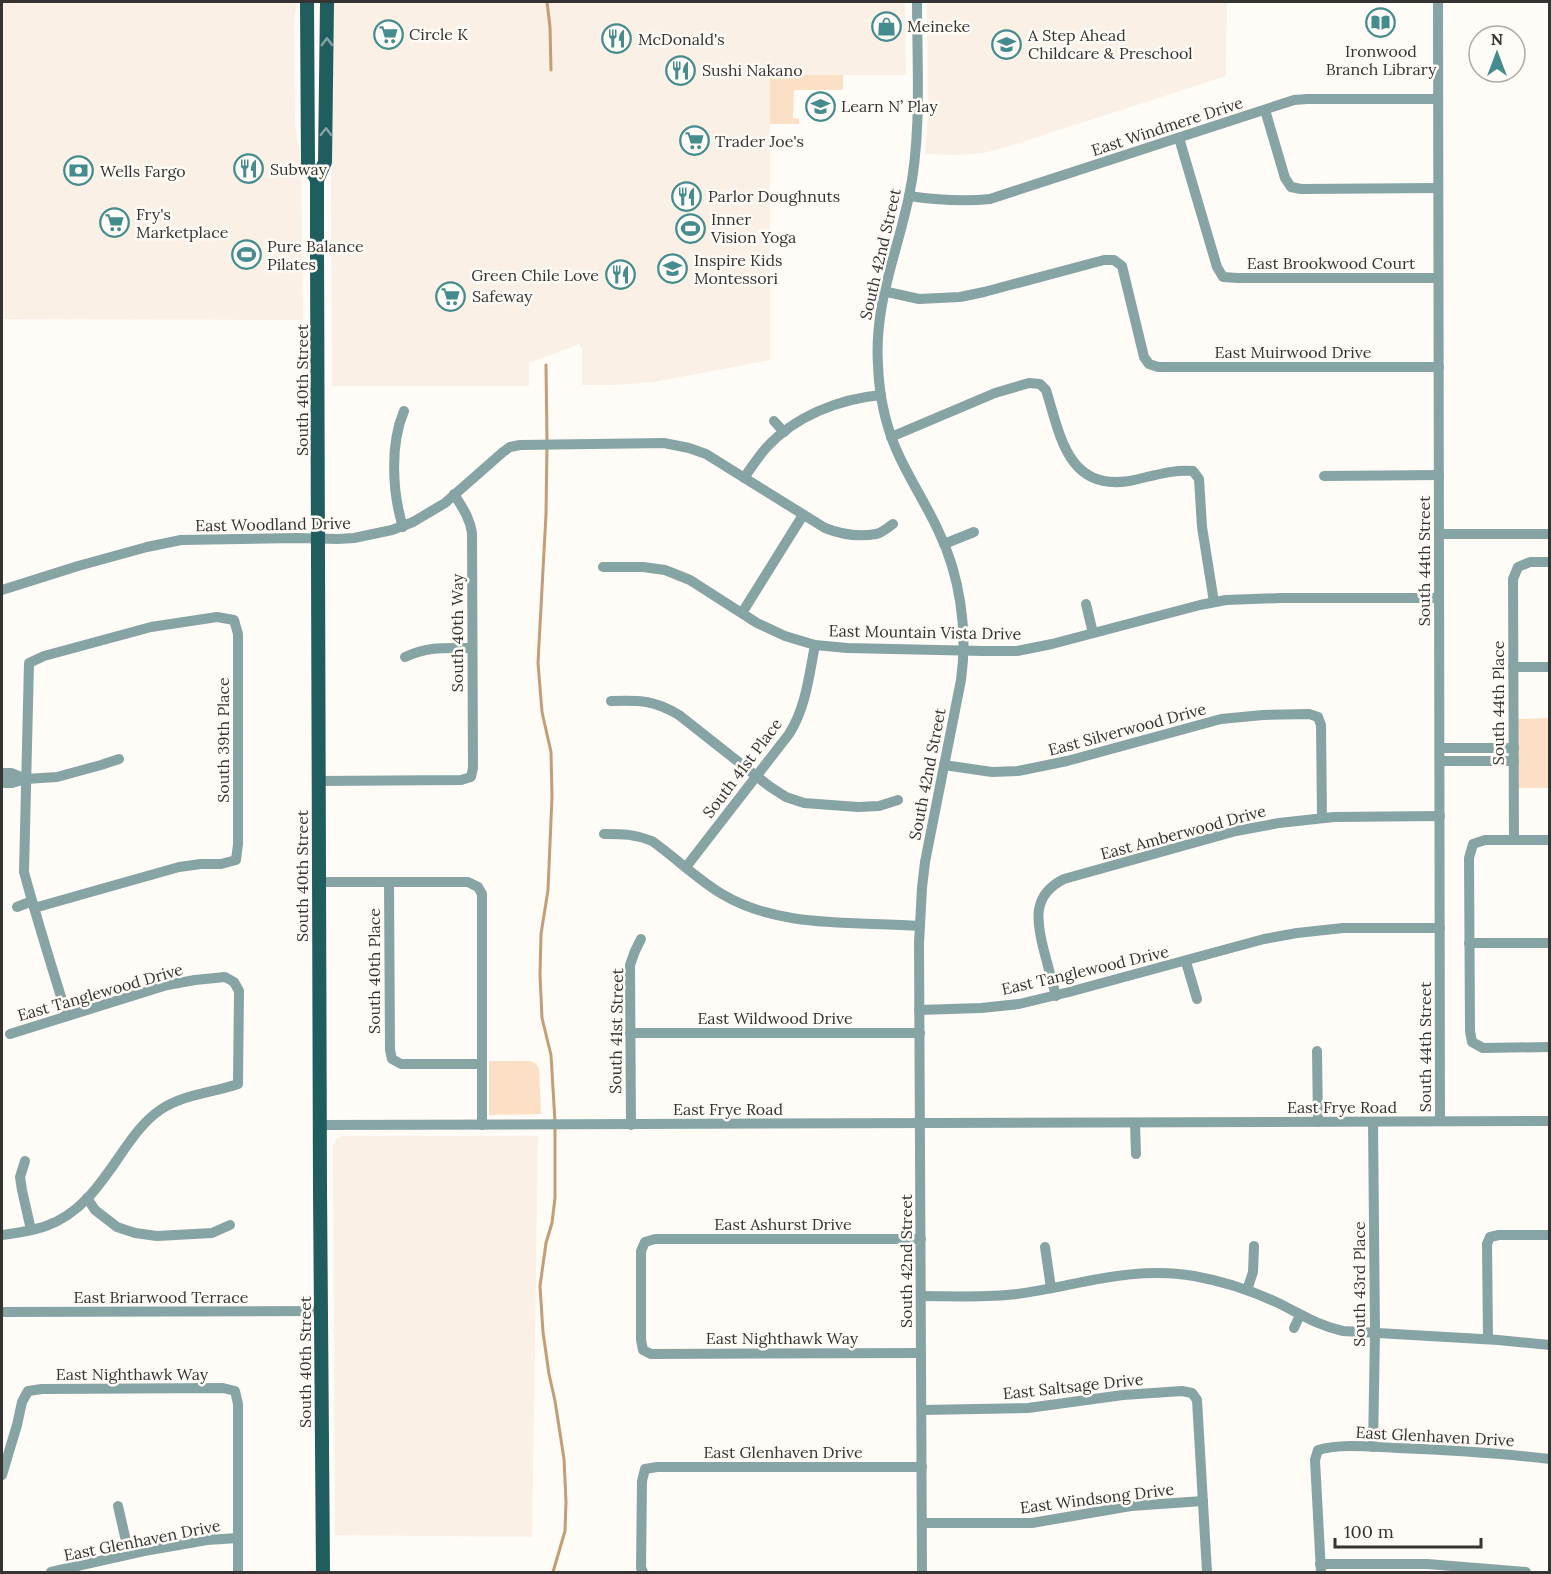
<svg xmlns="http://www.w3.org/2000/svg" width="1551" height="1574" viewBox="0 0 1551 1574" font-family="Lora,serif">
	<rect width="100%" height="100%" fill="#fffbf7"/>
	<g fill="#faf0e6">
		<path d="M2,2H297L294,19L295,127L301,158L303,320L2,319Z"/>
		<path d="M333,2H905L906,75H770V360L654,382L618,385H582V349L579,344L529,363V386H332L331,207Z"/>
		<path d="M927,2H1227L1226,76L1010,146L984,153L957,155L925,154L928,116Z"/>
		<path d="M342,1136H538L532,1537L335,1535L333,1146L336,1139Z"/>
	</g>
	<g fill="#fce0c5">
		<path d="M770,75H843V90H794L793,118L799,119V124H770Z"/>
		<path d="M1549,718V788H1514V719Z"/>
		<path d="M489,1061H531L536,1064L539,1069L541,1114L489,1115Z"/>
	</g>
	<g fill="none" stroke-linecap="round" stroke-linejoin="round">
		<g stroke="#c59d74" stroke-width="3">
			<path d="M547,2L550,27L551,70"/>
			<path d="M546,365L547,441"/>
			<path d="M547,447L546,514L538,663L542,712L551,752L552,797L548,890L541,934L540,975L542,1018L551,1055L555,1122"/>
			<path d="M553,1572L565,1531L566,1502L564,1459L555,1401L549,1374L543,1332L540,1286L546,1243L552,1223L555,1198V1128"/>
		</g>
		<g stroke="#87a4a5" stroke-width="10">
			<path d="M917,2C917,63 922,136 909,196C897,254 874,304 878,365C879,393 885,423 896,449C908,477 925,502 938,530C960,575 968,630 961,680L925,862L922,888L919,943L922,1572"/>
			<path d="M1438,2L1440,1121"/>
			<path d="M1265,110L1285,178L1291,187L1301,189L1438,188"/>
			<path d="M1179,138L1217,267L1223,277L1238,278H1438"/>
			<path d="M909,196C937,200 963,202 990,199L1294,100L1307,99H1438"/>
			<path d="M883,291L919,299L960,297L984,292L1104,260H1114L1122,266L1144,357L1149,364L1158,367H1439"/>
			<path d="M774,421L784,432"/>
			<path d="M891,437L995,393L1029,383L1040,384L1046,390C1060,434 1067,491 1129,481C1150,477 1171,469 1193,471L1199,479L1202,527L1214,602"/>
			<path d="M1324,476L1439,475"/>
			<path d="M744,478C751,468 758,457 766,448C795,416 839,399 881,395"/>
			<path d="M403,527C392,492 390,444 404,411"/>
			<path d="M1439,534H1550"/>
			<path d="M944,544L974,532"/>
			<path d="M603,567H643L665,570L690,580L757,623L785,636L815,645L847,648L983,651H1017L1052,644L1200,605L1226,600L1281,598H1439"/>
			<path d="M2,590L78,566L147,547L181,540L296,538L338,539L354,538L392,530L413,522L445,503L503,452L510,447L520,445L664,443L689,448L706,454L825,528C840,534 859,537 876,534C882,533 888,527 893,524"/>
			<path d="M1086,604L1093,633"/>
			<path d="M742,613L803,515"/>
			<path d="M405,657C430,646 446,648 472,648"/>
			<path d="M1513,667H1550"/>
			<path d="M611,701C640,700 654,700 679,715L769,786L786,797L804,803L858,807L879,806L898,800"/>
			<path d="M1440,748H1514"/>
			<path d="M1440,761H1514"/>
			<path d="M944,765L992,772L1018,771L1067,761L1221,719L1263,715L1309,714L1318,717L1321,725L1322,818"/>
			<path d="M2,773H11L26,779"/>
			<path d="M319,781L461,780L471,777L473,768L472,533C470,518 462,507 454,494"/>
			<path d="M2,783H12L26,779L57,777L101,765L119,759"/>
			<path d="M604,834C623,834 635,834 652,841C676,858 697,879 722,894C780,929 855,921 920,926"/>
			<path d="M1514,840L1513,579L1518,567L1530,562H1550"/>
			<path d="M1550,840H1485L1473,844L1469,858L1470,1031L1472,1042L1483,1048L1550,1047"/>
			<path d="M686,867L789,734C806,707 809,676 815,645"/>
			<path d="M319,882H468L478,887L482,894V1125"/>
			<path d="M389,883L390,1050L392,1059L401,1064H482"/>
			<path d="M17,907L32,901"/>
			<path d="M34,908L179,867L201,864H221L236,860L238,844V634L234,620L217,617L151,627L44,656L29,663L24,872C37,920 52,968 67,1016"/>
			<path d="M1469,943H1550"/>
			<path d="M1186,962L1197,999"/>
			<path d="M1056,996C1052,981 1048,966 1044,951C1036,920 1032,895 1064,879L1236,831L1279,823L1334,817L1440,816"/>
			<path d="M919,1010L981,1008L1019,1004L1069,992L1264,939L1297,933L1343,928H1440"/>
			<path d="M630,1033H920"/>
			<path d="M1317,1051L1318,1122"/>
			<path d="M1135,1123L1136,1154"/>
			<path d="M320,1125L1550,1121"/>
			<path d="M631,1125L630,965L635,951L641,939"/>
			<path d="M25,1161L20,1177L22,1190L31,1230"/>
			<path d="M87,1198L95,1210L117,1227L135,1233L157,1236L212,1233L230,1225"/>
			<path d="M2,1235C17,1233 32,1231 46,1226C81,1214 101,1183 121,1154C132,1138 144,1121 160,1110C184,1094 212,1093 238,1084L239,991L234,982L225,977L195,980L167,985L10,1034"/>
			<path d="M921,1239H655L645,1242L641,1251V1340L643,1350L651,1354L921,1353"/>
			<path d="M1045,1247L1051,1288"/>
			<path d="M1247,1290L1253,1272L1254,1246"/>
			<path d="M921,1296C953,1296 986,1298 1017,1294C1076,1286 1133,1265 1194,1276C1222,1281 1250,1290 1276,1302C1301,1314 1316,1325 1343,1331L1498,1340L1550,1345"/>
			<path d="M2,1312L320,1311"/>
			<path d="M1294,1328L1300,1315"/>
			<path d="M1488,1339L1487,1244L1490,1237L1499,1235H1550"/>
			<path d="M922,1410L1028,1408L1123,1395L1182,1391L1192,1393L1197,1400L1207,1572"/>
			<path d="M1373,1447L1375,1333L1373,1122"/>
			<path d="M2,1475L17,1425L22,1402L28,1391L42,1389L223,1388L235,1391L238,1404V1572"/>
			<path d="M118,1506L129,1554"/>
			<path d="M922,1523H1032L1131,1506L1203,1501"/>
			<path d="M1320,1564H1427L1526,1572"/>
			<path d="M51,1572L144,1551L207,1540L238,1538"/>
			<path d="M643,1572L641,1568L642,1481L645,1469L657,1467H922"/>
			<path d="M1321,1572L1315,1460L1318,1450C1343,1443 1372,1447 1397,1448C1448,1450 1499,1453 1550,1459"/>
		</g>
		<g stroke="#1f5d5e" stroke-width="14">
			<path d="M307,2L308,165L317,180"/>
			<path d="M323,1572L320,1189L317,246V180L325,162L327,2"/>
		</g>
	</g>
	<defs><path id="oneway-chevron" d="M-2-3.5L2.5 0L-2 3.5" fill="none" stroke-width="1.6" stroke-linecap="round" stroke-linejoin="round" transform="scale(1.5)"/></defs>
	<g stroke="#84a4a3">
		<use href="#oneway-chevron" transform="translate(327 42) rotate(-90)"/>
		<use href="#oneway-chevron" transform="translate(326 132) rotate(-89)"/>
	</g>
	<defs>
		<symbol id="library-ring" viewBox="-11 -11 22 22"><circle r="9.5" fill="#fffbf7" stroke="#448c8d" stroke-width="1.5"/><path d="M-6-4Q-3-5.5-.7-3.5V5Q-3 3-6 4ZM6-4Q3-5.5 .7-3.5V5Q3 3 6 4Z" fill="#448c8d"/></symbol>
		<symbol id="shop-ring" viewBox="-11 -11 22 22"><circle r="9.5" fill="#fffbf7" stroke="#448c8d" stroke-width="1.5"/><path d="M-5-2.5h2.3a2.7 3.5 0 0 1 5.4 0H5L5.5 6h-11ZM-1.5-2.5h3a1.5 2.3 0 0 0-3 0Z" fill="#448c8d"/></symbol>
		<symbol id="supermarket-ring" viewBox="-11 -11 22 22"><circle r="9.5" fill="#fffbf7" stroke="#448c8d" stroke-width="1.5"/><path d="M-6-5.5h2.5l.6 2H6L4.5 2H-2.5L-4.4-4H-6ZM-1.5 3.2a1.3 1.3 0 1 0 .1 0ZM3 3.2a1.3 1.3 0 1 0 .1 0Z" fill="#448c8d"/></symbol>
		<symbol id="restaurant-ring" viewBox="-11 -11 22 22"><circle r="9.5" fill="#fffbf7" stroke="#448c8d" stroke-width="1.5"/><path d="M-5-6h1v4h1v-4h1v4h1v-4h1v5L-1.5 .5V6h-2V.5L-5-1ZM5-6V6H3V1.5H1.5Q1.5-4 5-6Z" fill="#448c8d"/></symbol>
		<symbol id="school-ring" viewBox="-11 -11 22 22"><circle r="9.5" fill="#fffbf7" stroke="#448c8d" stroke-width="1.5"/><path d="M0-5L7-2L0 1L-7-2ZM-4 1L0 2.5L4 1V4Q0 6-4 4Z" fill="#448c8d"/></symbol>
		<symbol id="bank-ring" viewBox="-11 -11 22 22"><circle r="9.5" fill="#fffbf7" stroke="#448c8d" stroke-width="1.5"/><path d="M-6-4H6V4H-6ZM0-2.3a2.3 2.3 0 1 0 0 4.6a2.3 2.3 0 1 0 0-4.6Z" fill="#448c8d"/></symbol>
		<symbol id="stadium-ring" viewBox="-11 -11 22 22"><circle r="9.5" fill="#fffbf7" stroke="#448c8d" stroke-width="1.5"/><path d="M0-5a6.5 5 0 1 0 0 10a6.5 5 0 1 0 0-10ZM-3.5-1.8h7v3.6h-7Z" fill="#448c8d"/></symbol>
	</defs>
	<g fill-rule="evenodd">
		<use href="#library-ring" x="1364" y="6" width="33" height="33"/>
		<use href="#shop-ring" x="870" y="10" width="33" height="33"/>
		<use href="#supermarket-ring" x="372" y="18" width="33" height="33"/>
		<use href="#restaurant-ring" x="600" y="22" width="33" height="33"/>
		<use href="#school-ring" x="990" y="28" width="33" height="33"/>
		<use href="#restaurant-ring" x="664" y="54" width="33" height="33"/>
		<use href="#school-ring" x="804" y="90" width="33" height="33"/>
		<use href="#supermarket-ring" x="678" y="124" width="33" height="33"/>
		<use href="#restaurant-ring" x="232" y="152" width="33" height="33"/>
		<use href="#bank-ring" x="62" y="154" width="33" height="33"/>
		<use href="#restaurant-ring" x="670" y="180" width="33" height="33"/>
		<use href="#supermarket-ring" x="98" y="206" width="33" height="33"/>
		<use href="#stadium-ring" x="674" y="212" width="33" height="33"/>
		<use href="#stadium-ring" x="230" y="238" width="33" height="33"/>
		<use href="#school-ring" x="656" y="252" width="33" height="33"/>
		<use href="#restaurant-ring" x="604" y="258" width="33" height="33"/>
		<use href="#supermarket-ring" x="434" y="280" width="33" height="33"/>
	</g>
	<g text-anchor="middle" stroke-width="5" stroke-linejoin="round" paint-order="stroke">
		<g font-size="16" fill="#353432" stroke="#fffbf7" text-anchor="start">
			<text x="907" y="32">Meineke</text>
			<text x="409" y="40">Circle K</text>
			<text x="1028" y="41">A Step Ahead<tspan x="1028" dy="18">Childcare &amp; Preschool</tspan></text>
			<text x="638" y="45">McDonald's</text>
			<text x="1381" y="57" text-anchor="middle">Ironwood<tspan x="1381" dy="18">Branch Library</tspan></text>
			<text x="702" y="76">Sushi Nakano</text>
			<text x="841" y="112">Learn N’ Play</text>
			<text x="715" y="147">Trader Joe's</text>
			<text x="270" y="175">Subway</text>
			<text x="100" y="177">Wells Fargo</text>
			<text x="708" y="202">Parlor Doughnuts</text>
			<text x="136" y="220">Fry's<tspan x="136" dy="18">Marketplace</tspan></text>
			<text x="711" y="225">Inner<tspan x="711" dy="18">Vision Yoga</tspan></text>
			<text x="267" y="252">Pure Balance<tspan x="267" dy="18">Pilates</tspan></text>
			<text x="694" y="266">Inspire Kids<tspan x="694" dy="18">Montessori</tspan></text>
			<text x="599" y="281" text-anchor="end">Green Chile Love</text>
			<text x="472" y="302">Safeway</text>
		</g>
		<g font-size="16" fill="#353432" stroke="#fffbf7">
			<text transform="translate(1167 126) rotate(-18)" y="6">East Windmere Drive</text>
			<text transform="translate(880 254) rotate(-77)" y="6">South 42nd Street</text>
			<text x="1331" y="269">East Brookwood Court</text>
			<text x="1293" y="358">East Muirwood Drive</text>
			<text transform="translate(302 390) rotate(-90)" y="6">South 40th Street</text>
			<text transform="translate(273 524) rotate(-1)" y="6">East Woodland Drive</text>
			<text transform="translate(1424 561) rotate(-90)" y="6">South 44th Street</text>
			<text transform="translate(925 632) rotate(1)" y="6">East Mountain Vista Drive</text>
			<text transform="translate(457 633) rotate(-90)" y="6">South 40th Way</text>
			<text transform="translate(1498 703) rotate(-90)" y="6">South 44th Place</text>
			<text transform="translate(1127 729) rotate(-15)" y="6">East Silverwood Drive</text>
			<text transform="translate(223 740) rotate(-90)" y="6">South 39th Place</text>
			<text transform="translate(742 768) rotate(-53)" y="6">South 41st Place</text>
			<text transform="translate(927 774) rotate(-79)" y="6">South 42nd Street</text>
			<text transform="translate(1183 832) rotate(-15)" y="6">East Amberwood Drive</text>
			<text transform="translate(302 876) rotate(-90)" y="6">South 40th Street</text>
			<text transform="translate(1085 970) rotate(-13)" y="6">East Tanglewood Drive</text>
			<text transform="translate(374 971) rotate(-90)" y="6">South 40th Place</text>
			<text transform="translate(100 992) rotate(-16)" y="6">East Tanglewood Drive</text>
			<text x="775" y="1024">East Wildwood Drive</text>
			<text transform="translate(616 1031) rotate(-89)" y="6">South 41st Street</text>
			<text transform="translate(1425 1047) rotate(-90)" y="6">South 44th Street</text>
			<text x="1342" y="1113">East Frye Road</text>
			<text x="728" y="1115">East Frye Road</text>
			<text x="783" y="1230">East Ashurst Drive</text>
			<text transform="translate(906 1261) rotate(-90)" y="6">South 42nd Street</text>
			<text transform="translate(1359 1284) rotate(-90)" y="6">South 43rd Place</text>
			<text x="161" y="1303">East Briarwood Terrace</text>
			<text x="782" y="1344">East Nighthawk Way</text>
			<text transform="translate(305 1362) rotate(-90)" y="6">South 40th Street</text>
			<text x="132" y="1380">East Nighthawk Way</text>
			<text transform="translate(1073 1386) rotate(-6)" y="6">East Saltsage Drive</text>
			<text transform="translate(1435 1436) rotate(3)" y="6">East Glenhaven Drive</text>
			<text x="783" y="1458">East Glenhaven Drive</text>
			<text transform="translate(1097 1498) rotate(-7)" y="6">East Windsong Drive</text>
			<text transform="translate(142 1540) rotate(-11)" y="6">East Glenhaven Drive</text>
		</g>
	</g>
	<rect width="1551" height="1574" fill="none" stroke="#353432" stroke-width="6"/>
	<g transform="translate(1497 54)"><circle r="28" fill="#fffbf7" stroke="#aeaba8" stroke-width="1.5"/>
	<path d="M0-4.5L10 22L0 15L-10 22Z" fill="#448c8d"/>
	<text y="-9" font-size="16" font-weight="bold" text-anchor="middle" fill="#353432">N</text>
	</g>
	<path d="M1335 1538v9h146v-9" fill="none" stroke="#353432" stroke-width="3"/>
	<text x="1344" y="1538" font-size="18" fill="#353432" stroke="#fffbf7" stroke-width="4.5" paint-order="stroke">100 m</text>
</svg>
